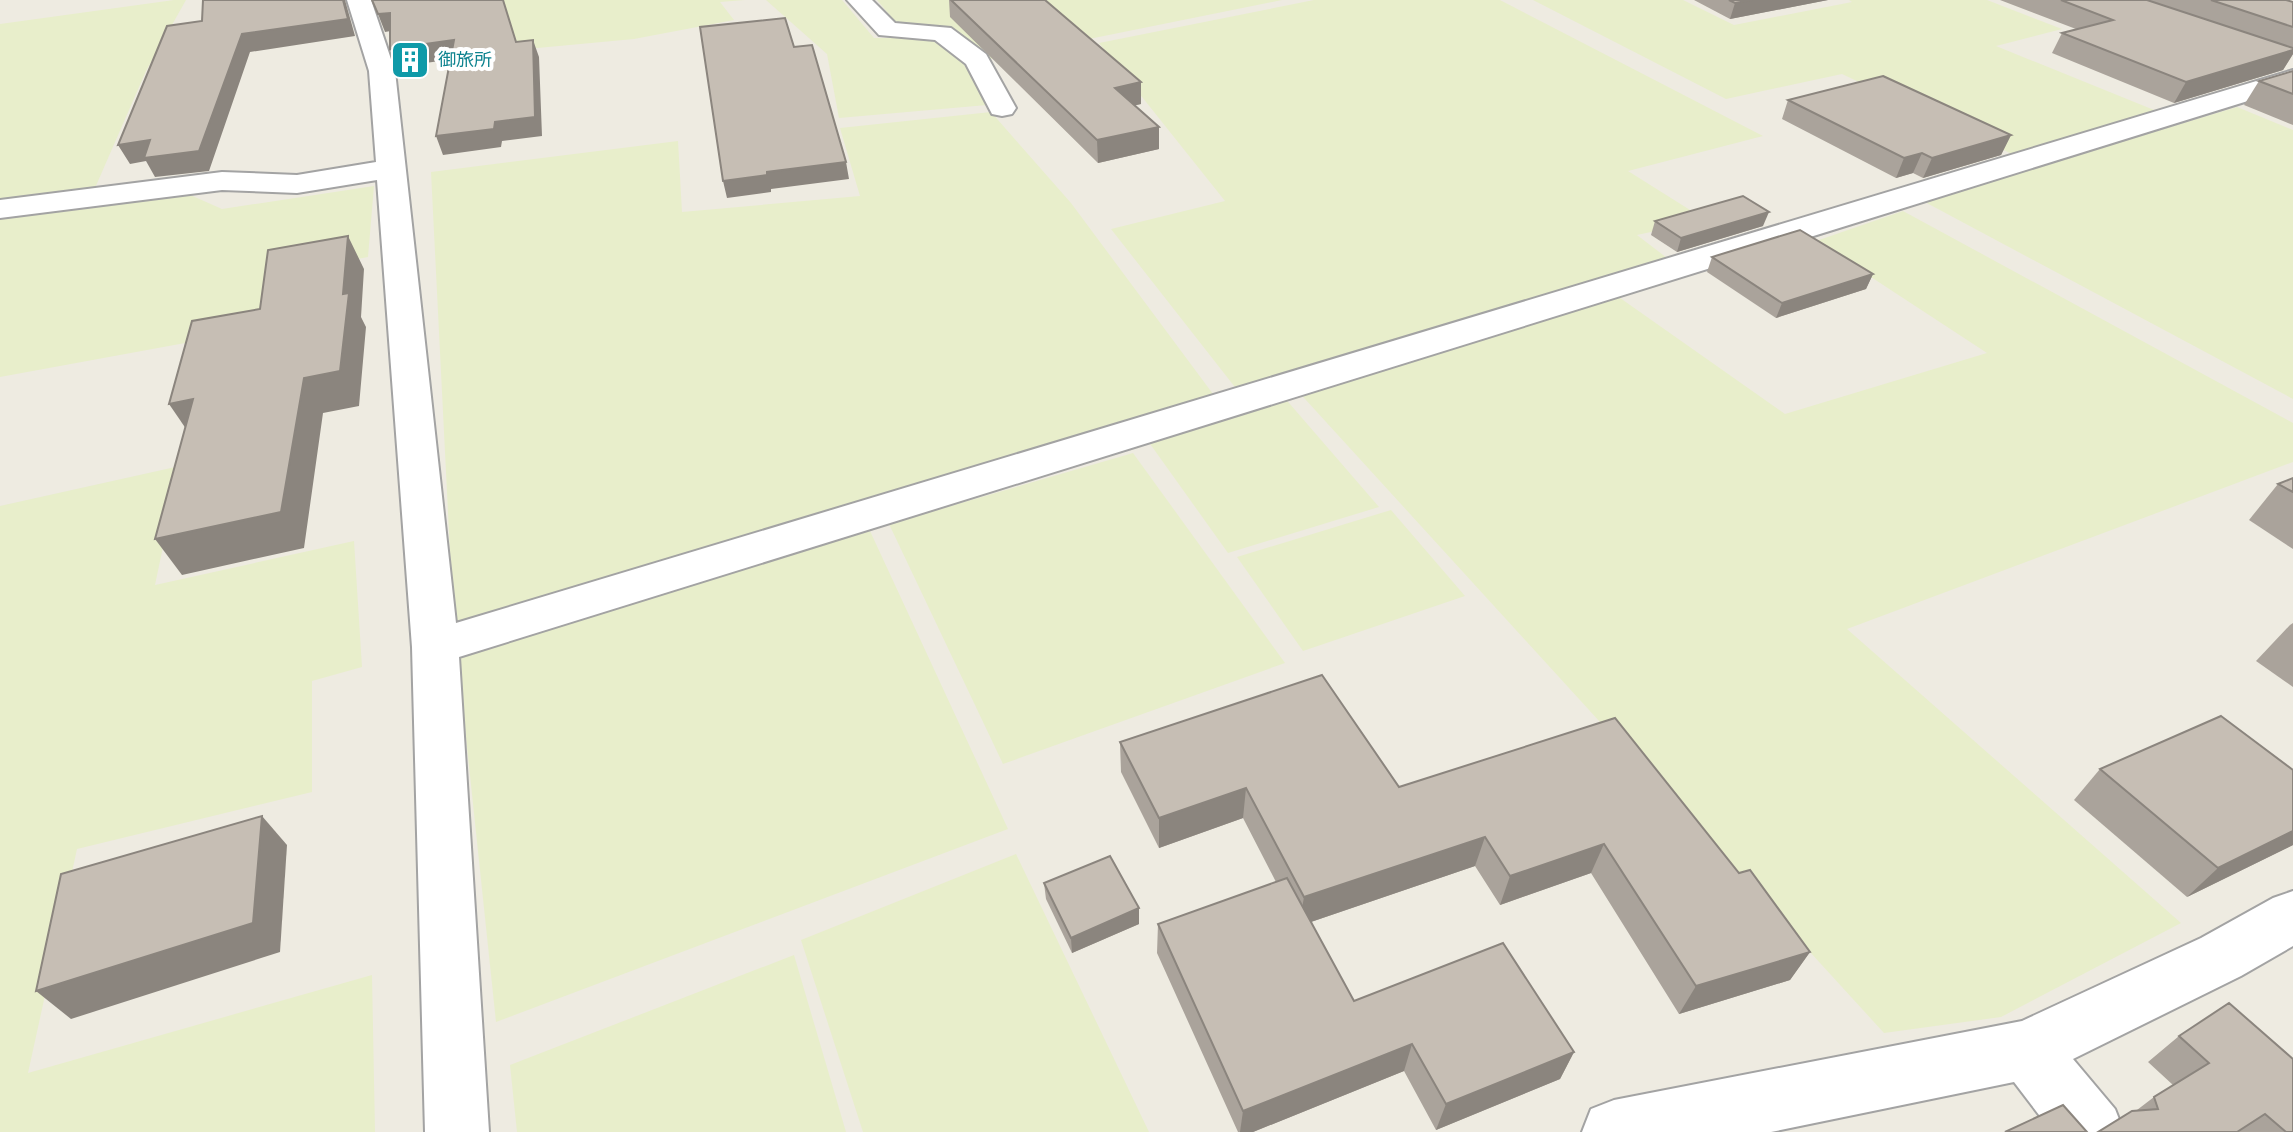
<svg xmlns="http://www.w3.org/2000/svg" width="2293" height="1132" viewBox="0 0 2293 1132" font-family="'Archivo Narrow','Noto Sans JP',sans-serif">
	<rect width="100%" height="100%" fill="#eeebe1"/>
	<g fill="#e8eecb">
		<path d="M174,0H186L146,71L95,188L0,203V24Z"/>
		<path d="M501,0H745L720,2L734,20L634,39L494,52Z"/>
		<path d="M766,0H842L874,38H939L962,54L987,105L839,118L827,54Z"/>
		<path d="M877,0H1282L990,59L958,31L898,25Z"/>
		<path d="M1314,0H1500L1763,136L1628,171L1706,220L1637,235L1671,261L1238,391L1111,229L1225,201L1099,43Z"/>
		<path d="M1533,0H1683L1734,25L1852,2L1849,0H1987L2062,29L1996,46L2159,112L2012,154L1842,74L1726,99Z"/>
		<path d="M2237,107L2293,130V399L1923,201Z"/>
		<path d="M991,112L1071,203L1213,394L454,632L431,172L678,141L682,212L860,196L840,128Z"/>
		<path d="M374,186L368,257L276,274L262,329L0,377V219L188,194L222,209Z"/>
		<path d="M1903,211L2293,423V462L1847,629L2181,923L2001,1017L1884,1033L1295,388L1613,293L1785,414L1987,353L1816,241Z"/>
		<path d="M1283,396L1379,507L1228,553L1143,434Z"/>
		<path d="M1133,453L1285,663L1003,764L889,524Z"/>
		<path d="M180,466L155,585L354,541L362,667L312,681V792L77,849L28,1073L372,975L375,1132H0V506Z"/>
		<path d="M1391,510L1465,596L1303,651L1237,557Z"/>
		<path d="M870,531L1008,829L496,1022L457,652Z"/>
		<path d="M1016,854L1149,1132H863L801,940Z"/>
		<path d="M794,955L846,1132H517L510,1065Z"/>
	</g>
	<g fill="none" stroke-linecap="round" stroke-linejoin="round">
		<defs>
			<g id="minor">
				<path d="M347,0H371L395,71L456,623L2293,70V87L459,657L489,1132H425L412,647L377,180L297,193L222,190L0,218V200L222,172L297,175L376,162L369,71Z"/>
				<path d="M847,0H872L895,23L951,28L986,54L1016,108L1012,114L1002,116L992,114L966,64L935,40L879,35Z"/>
				<path d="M2293,891V946L2241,976L2073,1059L2115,1109L2124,1132H2052L2014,1082L1771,1132H1582L1591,1109L1614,1100L2022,1021L2201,938L2273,898Z"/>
			</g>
		</defs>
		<use href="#minor" stroke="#a3a3a3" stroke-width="4"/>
		<use href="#minor" fill="#fff" fill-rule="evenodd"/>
	</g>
	<g fill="#aaa39b">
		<path d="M949,0H1045L1141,104L1135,105L1159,127V149L1098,163L950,17Z"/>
		<path d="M1694,0H1828L1730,19Z"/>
		<path d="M2000,0H2286L2293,2V54L2283,70L2174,103L2052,53L2062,33L2076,29Z"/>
		<path d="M2293,71V125L2244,105L2259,81Z"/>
		<path d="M1788,100L2011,135L2001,155L1923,178L1913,173L1896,178L1782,119Z"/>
		<path d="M1655,221L1763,226L1677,252L1651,235Z"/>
		<path d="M1712,257L1873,274L1866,289L1776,318L1707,272Z"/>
		<path d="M2293,478V549L2249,520L2278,484Z"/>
		<path d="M2293,623V687L2256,661L2290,625Z"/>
		<path d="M1120,742L1399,787L1739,873L1810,952L1790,980L1679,1014L1591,873L1500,905L1475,866L1311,922L1354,1001L1574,1052L1560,1079L1436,1130L1404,1071L1253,1132H1238L1157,953L1158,924L1276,882L1243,818L1159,848L1121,772Z"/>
		<path d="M2100,769L2293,770V845L2187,897L2074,800Z"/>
		<path d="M1044,883L1139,908V924L1072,953L1046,899Z"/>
		<path d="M2179,1036L2293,1132H2098L2137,1110L2154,1097L2173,1085L2148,1062Z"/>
	</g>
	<g fill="#8b857e">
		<path d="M343,0H345L355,36L250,52L209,171L155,177L146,161L130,164L118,145L242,34Z"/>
		<path d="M1752,0H1828L1730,19L1735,3Z"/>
		<path d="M390,13L396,30L385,32L378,14Z"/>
		<path d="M454,40L461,58L397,67L390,49Z"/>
		<path d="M533,40L539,57L542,136L502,141L501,147L443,155L436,136Z"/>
		<path d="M2293,50V54L2283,70L2174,103L2186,82Z"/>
		<path d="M1141,82V104L1115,110V88Z"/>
		<path d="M1159,127V149L1098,163L1097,140Z"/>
		<path d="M2011,135L2001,155L1923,178L1932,158Z"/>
		<path d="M1922,153L1913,173L1896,178L1904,158Z"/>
		<path d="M846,162L849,179L771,189V192L727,198L723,181L767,172Z"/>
		<path d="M1769,212L1763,226L1677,252L1681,238Z"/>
		<path d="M348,236L364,269L361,317L366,327L359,406L323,413L304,548L182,575L155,539L304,378L343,294Z"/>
		<path d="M1873,274L1866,289L1776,318L1782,303Z"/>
		<path d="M193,399V439L169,404Z"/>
		<path d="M1246,788L1243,818L1159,848V818Z"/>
		<path d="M262,816L287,845L280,952L71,1019L36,991Z"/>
		<path d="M2293,831V845L2187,897L2218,868Z"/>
		<path d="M1485,837L1475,866L1299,926L1304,897Z"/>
		<path d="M1604,844L1591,873L1500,905L1510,876Z"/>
		<path d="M1139,908V924L1072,953L1071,938Z"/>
		<path d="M1810,952L1790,980L1679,1014L1696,986Z"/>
		<path d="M1412,1044L1404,1071L1253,1132H1240L1243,1111Z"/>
		<path d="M1574,1052L1560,1079L1436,1130L1446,1104Z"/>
	</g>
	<g fill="#c6beb4" stroke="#8b857e" stroke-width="2">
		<path d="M203,0H343L348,19L242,34L199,151L144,158L150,140L118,145L167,26L202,21Z"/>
		<path d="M372,0H503L516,42L533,40L535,117L495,122L494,129L436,136L454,40L390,49V13L378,14Z"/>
		<path d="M951,0H1045L1141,82L1115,88L1159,127L1097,140Z"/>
		<path d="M1729,0H1752L1735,3Z"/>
		<path d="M2061,0H2147L2293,48V50L2186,82L2062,33L2113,20Z"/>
		<path d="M2211,0H2286L2293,2V27Z"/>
		<path d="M785,18L794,47L812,45L846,162L767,172V175L723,181L700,27Z"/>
		<path d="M2293,71V94L2259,81Z"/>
		<path d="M1883,76L2011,135L1932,158L1922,153L1904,158L1788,100Z"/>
		<path d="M1743,196L1769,212L1681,238L1655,221Z"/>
		<path d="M1800,230L1873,274L1782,303L1712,257Z"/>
		<path d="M348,236L343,294L349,293L340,371L304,378L281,512L155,539L193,399L169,404L192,321L260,309L268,250Z"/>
		<path d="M2293,478V492L2278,484Z"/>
		<path d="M1322,675L1399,787L1615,718L1739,873L1750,870L1810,952L1696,986L1604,844L1510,876L1485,837L1304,897L1246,788L1159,818L1120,742Z"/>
		<path d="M2221,716L2293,770V831L2218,868L2100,769Z"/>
		<path d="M262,816L253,923L36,991L61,874Z"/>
		<path d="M1110,856L1139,908L1071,938L1044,883Z"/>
		<path d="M1287,878L1354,1001L1503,943L1574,1052L1446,1104L1412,1044L1243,1111L1158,924Z"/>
		<path d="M2229,1003L2293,1059V1132H2286L2265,1114L2237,1132H2098L2132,1111L2158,1109L2154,1097L2209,1063L2179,1036Z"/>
		<path d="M2063,1105L2087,1132H2005Z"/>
	</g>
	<defs>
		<symbol id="building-square" viewBox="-11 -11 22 22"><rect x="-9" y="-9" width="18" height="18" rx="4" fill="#0f9aa8" stroke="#fff"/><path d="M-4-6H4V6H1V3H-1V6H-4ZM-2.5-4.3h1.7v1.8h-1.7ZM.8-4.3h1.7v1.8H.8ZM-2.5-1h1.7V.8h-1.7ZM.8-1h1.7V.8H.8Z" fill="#fff"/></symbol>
	</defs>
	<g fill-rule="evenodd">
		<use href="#building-square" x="388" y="38" width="44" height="44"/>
	</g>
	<g text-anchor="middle" stroke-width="8" stroke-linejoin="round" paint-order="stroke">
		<g font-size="18" fill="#0d838f" stroke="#fff" text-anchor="start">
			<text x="438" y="66">御旅所</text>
		</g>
	</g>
</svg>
